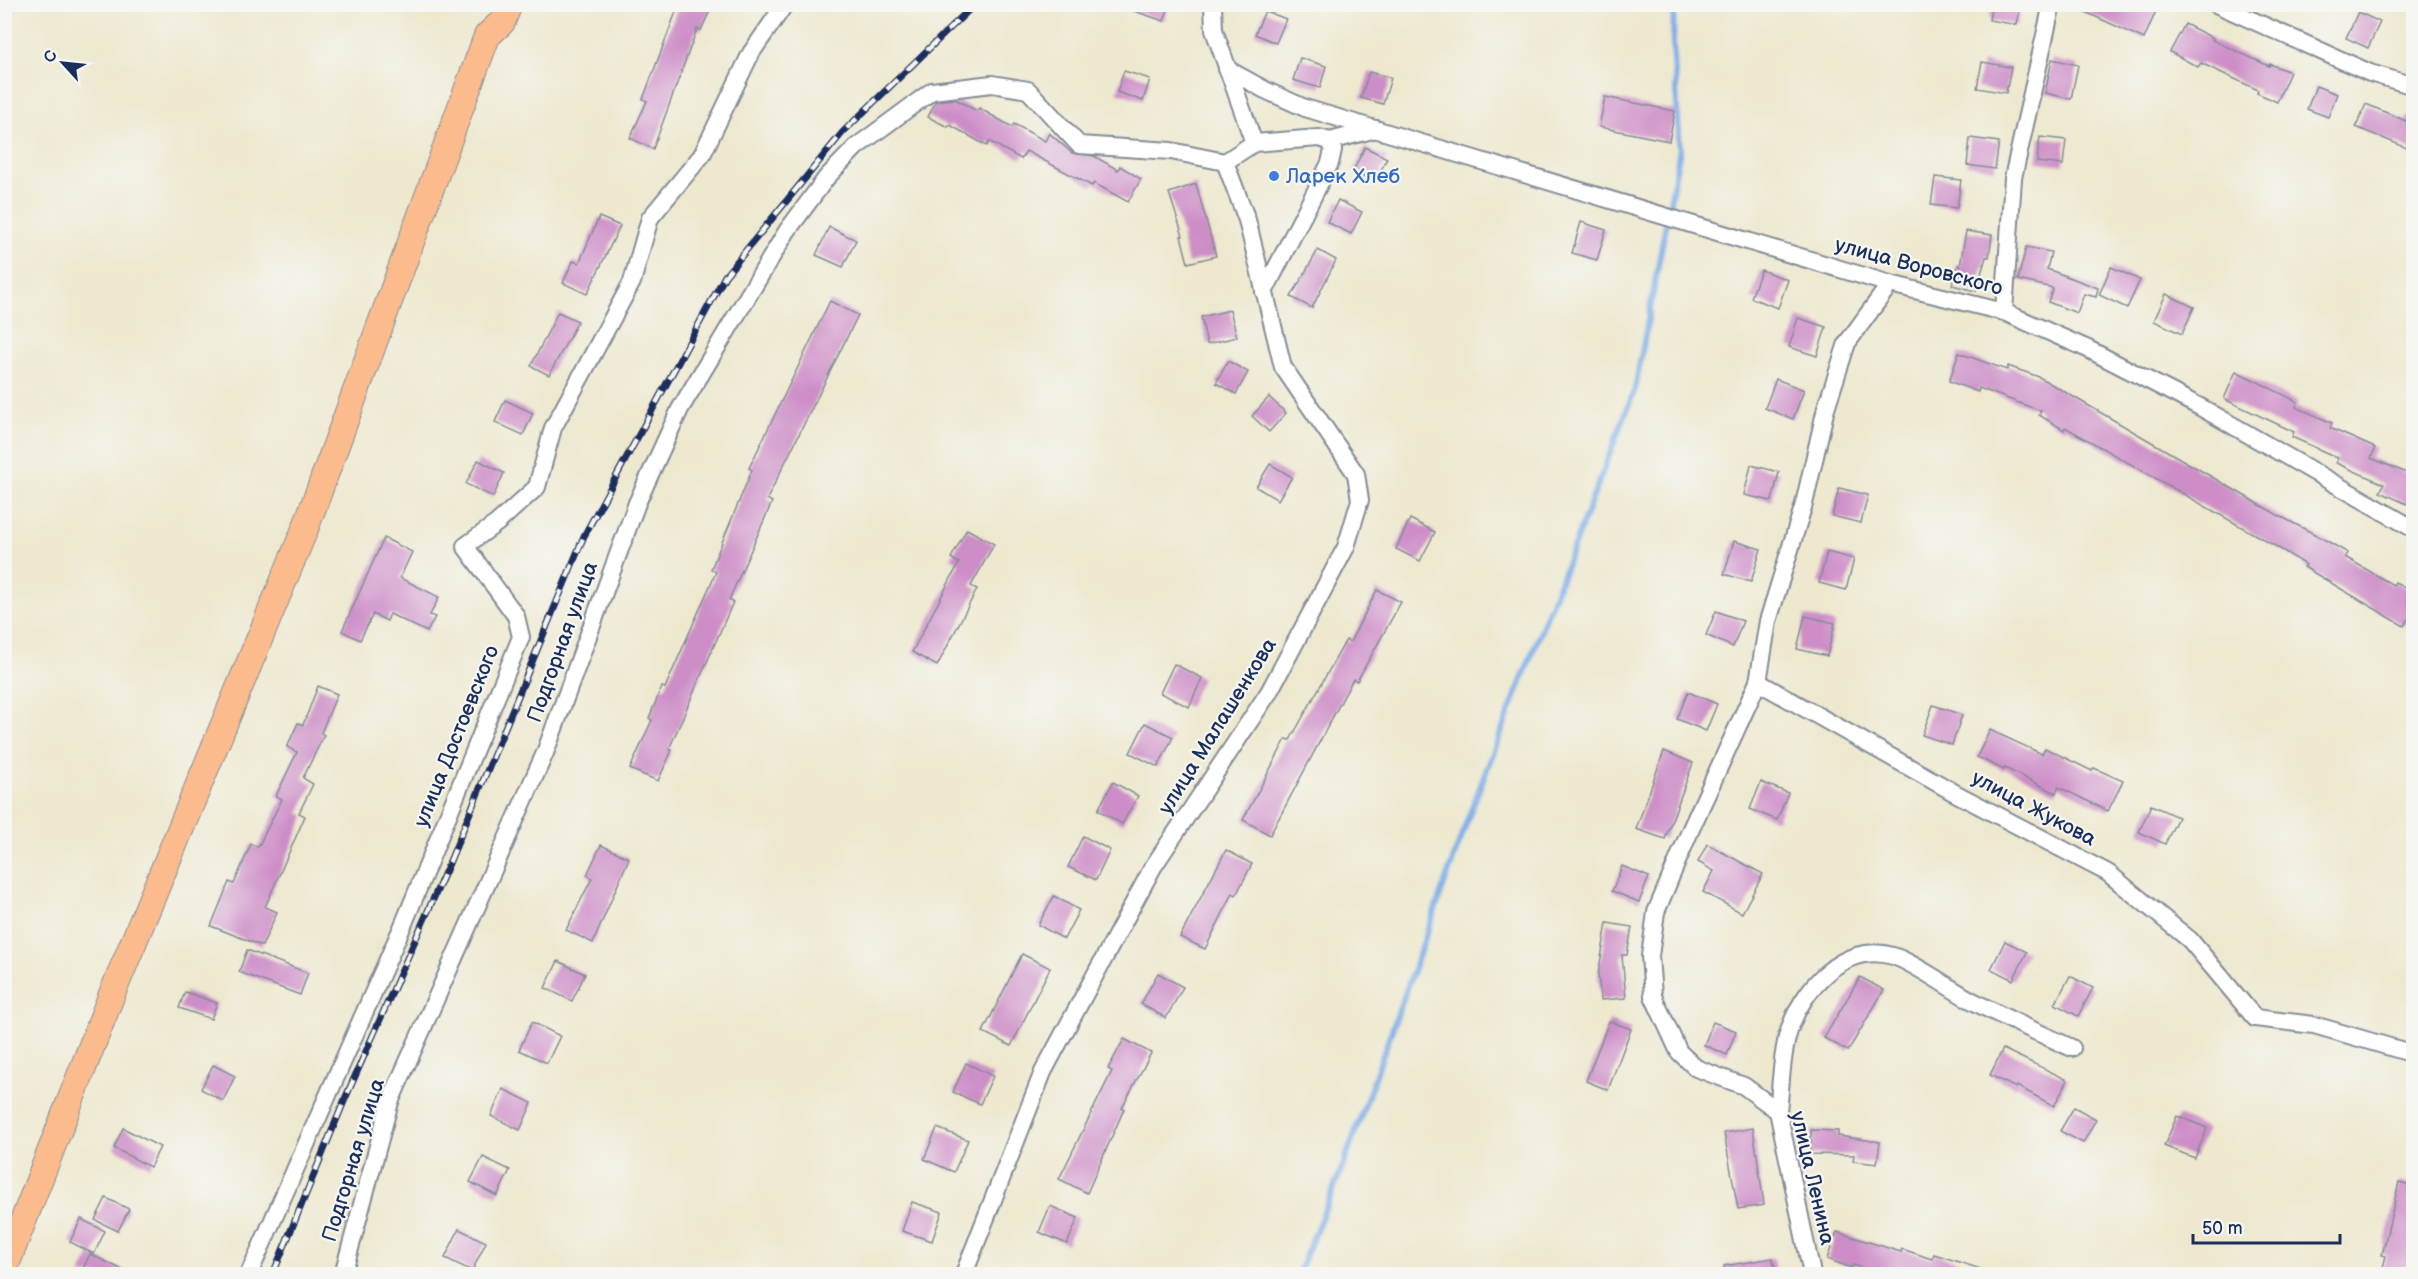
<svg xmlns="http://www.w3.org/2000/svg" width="2418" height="1279" viewBox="0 0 2418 1279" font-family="'Balsamiq Sans',sans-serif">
	<rect width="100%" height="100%" fill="#f6f6f2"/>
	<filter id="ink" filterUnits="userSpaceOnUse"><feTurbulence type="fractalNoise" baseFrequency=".0167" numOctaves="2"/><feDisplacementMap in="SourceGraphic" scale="12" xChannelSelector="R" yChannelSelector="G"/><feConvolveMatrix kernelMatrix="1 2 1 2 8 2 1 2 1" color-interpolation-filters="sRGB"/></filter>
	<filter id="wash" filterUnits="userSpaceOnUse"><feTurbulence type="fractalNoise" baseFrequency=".008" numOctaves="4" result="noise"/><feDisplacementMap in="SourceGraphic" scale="24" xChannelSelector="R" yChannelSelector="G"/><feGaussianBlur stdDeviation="1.35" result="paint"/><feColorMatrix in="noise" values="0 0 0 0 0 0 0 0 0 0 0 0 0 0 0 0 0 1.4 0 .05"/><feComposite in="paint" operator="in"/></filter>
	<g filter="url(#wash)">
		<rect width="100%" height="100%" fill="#ede8ce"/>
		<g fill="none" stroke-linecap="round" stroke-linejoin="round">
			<path stroke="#7bace6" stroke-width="6" d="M1298,1274L1343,1166L1471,810L1635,389L1680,149L1673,44L1674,4"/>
		</g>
		<g id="blocks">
			<g fill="#cd8ec8">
				<path d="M679,4H713L701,30L697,29L653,149L630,138L647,101L643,99Z"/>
				<path d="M1123,4H1170L1164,21L1122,7Z"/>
				<path d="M1992,4H2021L2017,25L1989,20Z"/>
				<path d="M2068,4H2141L2156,11L2144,39Z"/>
				<path d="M1265,11L1286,19L1276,43L1255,34Z"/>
				<path d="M2358,12L2380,22L2368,48L2346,38Z"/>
				<path d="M2185,24L2213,38L2212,40L2269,66L2270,64L2290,72L2277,102L2257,93L2258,90L2201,63L2198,67L2170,52Z"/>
				<path d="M1300,58L1326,66L1320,88L1293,80Z"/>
				<path d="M2052,59L2078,65L2071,99L2045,93Z"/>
				<path d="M1982,62L2011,67L2006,93L1977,88Z"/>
				<path d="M1124,71L1150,79L1143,101L1117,92Z"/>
				<path d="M1369,72L1391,78L1383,104L1361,98Z"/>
				<path d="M2316,86L2337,94L2328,117L2307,109Z"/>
				<path d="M1605,97L1675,111L1669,141L1599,127Z"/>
				<path d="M955,99L977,111L979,108L1012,127L1014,124L1045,141L1049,133L1072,153L1094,156L1118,170L1120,166L1141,179L1128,202L1094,183L1092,186L1026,151L1021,159L989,141L987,146L950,125L948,127L928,117L936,101Z"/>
				<path d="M2366,104L2406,121L2414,104V151L2356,127Z"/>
				<path d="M2040,137L2066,140L2063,165L2037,162Z"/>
				<path d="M1970,138L1999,142L1995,169L1967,165Z"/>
				<path d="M1365,147L1387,158L1375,182L1353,171Z"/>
				<path d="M1935,177L1961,180L1957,208L1931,205Z"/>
				<path d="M1196,184L1216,256L1188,263L1181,236H1183L1169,193Z"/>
				<path d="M1338,200L1362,212L1351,234L1327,222Z"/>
				<path d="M599,217L620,226L587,294L563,283L573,261L579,263Z"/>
				<path d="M1581,222L1606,230L1597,260L1572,253Z"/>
				<path d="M829,227L856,240L843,267L816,255Z"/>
				<path d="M1966,231L1992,235L1989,257H1986L1976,291L1952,285L1958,265L1960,266Z"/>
				<path d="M2026,247L2051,252L2047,269L2098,288L2096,297L2084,294L2077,313L2048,302L2053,288L2018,280Z"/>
				<path d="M1318,250L1336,260L1312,308L1291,297Z"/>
				<path d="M2111,267L2140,280L2127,308L2099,295Z"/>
				<path d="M1761,270L1788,280L1778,308L1751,298Z"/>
				<path d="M2166,294L2194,307L2182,334L2154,321Z"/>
				<path d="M830,301L858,315L767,499L772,502L729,600L733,602L669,749L672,750L658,781L630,769L652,720L649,718L662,687L665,688L716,572L711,569L752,470L749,468Z"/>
				<path d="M1230,310L1237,337L1207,344L1201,317Z"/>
				<path d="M558,312L578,321L549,375L531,366Z"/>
				<path d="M1798,318L1826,327L1817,356L1789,347Z"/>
				<path d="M1959,353L2007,370L2008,366L2039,377L2276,514L2322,538L2348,553L2345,557L2393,585L2395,582L2414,592V610L2404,626L2304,567L2306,565L2277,547L2065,427L2064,430L2039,415L2041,411L1979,388L1978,392L1949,381Z"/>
				<path d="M1228,361L1248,372L1236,394L1216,383Z"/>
				<path d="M2236,371L2298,402L2296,407L2332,423L2330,428L2375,448L2371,458L2414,476V489L2407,504L2380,492L2384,484L2336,463L2338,458L2292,437L2294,432L2224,399Z"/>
				<path d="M1776,379L1804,390L1793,419L1765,408Z"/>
				<path d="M1269,397L1286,413L1269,432L1252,416Z"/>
				<path d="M505,400L533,413L523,435L495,422Z"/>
				<path d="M478,460L504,473L493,497L466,484Z"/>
				<path d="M1270,464L1292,477L1278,500L1256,487Z"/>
				<path d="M1751,465L1779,472L1772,501L1744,495Z"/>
				<path d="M1839,488L1868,495L1861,523L1832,516Z"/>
				<path d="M1410,519L1435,532L1420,561L1396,549Z"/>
				<path d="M967,529L994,544L971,586L977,589L937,666L912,652L959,563L951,558Z"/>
				<path d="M384,538L412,552L400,578L439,597L430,615L435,617L427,632L390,614L387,621L373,614L360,640L342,631Z"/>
				<path d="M1734,541L1761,549L1751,582L1724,574Z"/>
				<path d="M1827,552L1854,559L1846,590L1819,583Z"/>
				<path d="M1377,590L1401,602L1357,681L1353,679L1270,835L1243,820L1286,739L1290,740L1346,640L1350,642Z"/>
				<path d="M1716,611L1743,621L1733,647L1706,635Z"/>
				<path d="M1805,616L1835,623L1827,656L1797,649Z"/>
				<path d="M1174,664L1202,678L1189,707L1160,693Z"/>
				<path d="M318,686L337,694L321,733L324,735L303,778L313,784L299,813L305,816L265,907L277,912L262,946L211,926L229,882L234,884L251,844L258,847L282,799L276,796L297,752L287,747L298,723L303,725Z"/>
				<path d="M1688,692L1717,704L1706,731L1677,719Z"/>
				<path d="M1933,705L1962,715L1952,745L1922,735Z"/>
				<path d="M1145,723L1173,737L1158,767L1130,753Z"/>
				<path d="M1990,730L2042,754L2045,748L2092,771L2094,768L2123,781L2108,811L2059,787L2056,793L2005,768L2004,770L1977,757Z"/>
				<path d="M1664,751L1693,763L1665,839L1636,829Z"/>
				<path d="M1113,782L1138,796L1122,824L1098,810Z"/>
				<path d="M1761,782L1788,793L1777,820L1750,809Z"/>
				<path d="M2151,805L2178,817L2165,844L2139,832Z"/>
				<path d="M1083,836L1110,850L1096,880L1068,867Z"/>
				<path d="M1707,844L1763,874L1742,913L1703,892L1714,871L1698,862Z"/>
				<path d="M601,845L629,858L593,943L566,930L592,878L587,875Z"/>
				<path d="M1226,850L1252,864L1236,895L1233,893L1205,949L1180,937Z"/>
				<path d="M1622,866L1649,877L1639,902L1612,891Z"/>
				<path d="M1054,896L1079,910L1064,939L1038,925Z"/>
				<path d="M1607,923L1632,927L1627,955H1622L1626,998L1601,1000L1598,975Z"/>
				<path d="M2005,941L2027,952L2013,980L1991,969Z"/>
				<path d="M247,950L308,973L300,995L239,972Z"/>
				<path d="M1022,954L1050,968L1011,1046L983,1032Z"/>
				<path d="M558,961L585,974L572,1001L545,988Z"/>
				<path d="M1158,973L1183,987L1166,1018L1141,1004Z"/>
				<path d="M2070,976L2093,988L2078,1016L2055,1004Z"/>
				<path d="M1860,977L1884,990L1848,1051L1824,1038Z"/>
				<path d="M185,992L217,1003L211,1019L179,1008Z"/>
				<path d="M1609,1021L1631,1029L1608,1090L1586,1081Z"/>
				<path d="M532,1022L560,1036L547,1063L519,1050Z"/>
				<path d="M1713,1022L1736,1031L1727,1055L1704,1045Z"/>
				<path d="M1124,1039L1151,1053L1122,1108L1124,1109L1087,1193L1059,1179L1112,1071L1108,1069Z"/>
				<path d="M2003,1049L2068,1080L2054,1106L2017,1086L2016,1088L1990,1075Z"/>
				<path d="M966,1063L993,1076L980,1104L953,1092Z"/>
				<path d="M213,1065L235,1076L223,1101L201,1089Z"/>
				<path d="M503,1089L532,1103L520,1130L491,1116Z"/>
				<path d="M2074,1107L2096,1119L2083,1143L2060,1131Z"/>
				<path d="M2177,1116L2207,1128L2195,1158L2164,1146Z"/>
				<path d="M123,1128L160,1147L150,1167L114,1148Z"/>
				<path d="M937,1128L968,1140L954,1172L924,1159Z"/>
				<path d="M1753,1128L1764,1205L1738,1209L1724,1133Z"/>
				<path d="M1811,1130L1838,1131V1136L1880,1142L1877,1164L1853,1161L1854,1155L1811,1154Z"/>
				<path d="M483,1157L510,1170L497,1196L470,1182Z"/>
				<path d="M2399,1182L2414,1186V1254L2408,1275H2381L2386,1256L2382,1255Z"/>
				<path d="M106,1198L129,1209L118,1231L95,1220Z"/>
				<path d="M912,1202L942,1212L932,1241L902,1231Z"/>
				<path d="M1050,1206L1078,1218L1067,1244L1039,1232Z"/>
				<path d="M81,1219L105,1231L94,1254L70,1242Z"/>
				<path d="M459,1229L486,1242L472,1271L445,1258Z"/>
				<path d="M1837,1232L1901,1252L1902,1249L1932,1259L1934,1254L1987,1271V1275H1886L1853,1265L1852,1268L1827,1259Z"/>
				<path d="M90,1254L133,1275H80Z"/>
				<path d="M1773,1258L1776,1275H1725L1724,1266Z"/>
			</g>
		</g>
	</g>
	<g filter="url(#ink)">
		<use href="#blocks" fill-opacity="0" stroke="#848c96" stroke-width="1.5"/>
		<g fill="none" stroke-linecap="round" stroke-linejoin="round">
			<defs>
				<g id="street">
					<path d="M1213,4L1214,30L1254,143"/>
					<path d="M2216,4L2370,73L2414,86"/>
					<path d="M1227,69L1265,90L1305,108L1890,284L2004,312L2088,349L2202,408L2414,529"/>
					<path d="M1264,292L1330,163L1333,150L1330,141L1376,129"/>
					<path d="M2004,312L2013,178L2052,4"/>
					<path d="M1758,682L1768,621L1804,504L1826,408L1847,343L1890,284"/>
					<path d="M1778,1111C1781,1087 1781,1058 1788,1034C1801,990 1843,941 1893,956C1913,962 1949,988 1969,999C2002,1017 2037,1032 2072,1048"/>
					<path d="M249,1274L404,923L521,637L516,616L465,546L497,523L537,487L553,428L632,282L650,218L702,155L751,53L785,4"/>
					<path d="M343,1274L390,1102L545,753L637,503L680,409L787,231L827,177L856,147L932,91L992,84L1028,90L1079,145L1171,151L1225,162L1254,143L1319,138L1330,141"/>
					<path d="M964,1274L1043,1072L1153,867L1269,692L1346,547L1360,500L1356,474L1283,367L1247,220L1225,162"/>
					<path d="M1812,1274L1778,1111L1744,1086L1696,1068L1679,1052L1653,996L1650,956L1656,912L1690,831L1758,682L1955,793L2108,873L2190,940L2255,1018L2314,1025L2414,1054"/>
				</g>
				<path id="primary" d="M4,1270L112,994L305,529L487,36L502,22L509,4"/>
			</defs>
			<use href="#street" stroke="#848c96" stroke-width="20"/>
			<use href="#primary" stroke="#848c96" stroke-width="28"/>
			<use href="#street" stroke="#fff" stroke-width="16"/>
			<use href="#primary" stroke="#fbbb8d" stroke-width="26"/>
			<defs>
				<path id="rail" d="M273,1274L345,1099L450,861L584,536L725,276L843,132L975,4"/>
			</defs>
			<use href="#rail" stroke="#1b2f5e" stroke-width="7"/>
			<use href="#rail" stroke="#f6f6f2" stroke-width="4.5" stroke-dasharray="14" stroke-linecap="butt"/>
		</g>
	</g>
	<circle fill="#3f7fe0" stroke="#f6f6f2" stroke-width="2" cx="1274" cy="176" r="6"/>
	<g text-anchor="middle" stroke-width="4.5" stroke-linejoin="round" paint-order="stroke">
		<g font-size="21" fill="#366cbe" stroke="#f6f6f2" text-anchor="start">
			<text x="1286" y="183">Ларек Хлеб</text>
		</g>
		<g font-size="21" fill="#1b2f5e" stroke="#f6f6f2">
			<text transform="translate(1919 266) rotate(15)" y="7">улица Воровского</text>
			<text transform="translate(562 642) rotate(-70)" y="7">Подгорная улица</text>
			<text transform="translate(1217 726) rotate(-58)" y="7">улица Малашенкова</text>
			<text transform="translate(456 736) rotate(-68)" y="7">улица Достоевского</text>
			<text transform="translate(2034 808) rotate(28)" y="7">улица Жукова</text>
			<text transform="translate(353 1160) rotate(-73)" y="7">Подгорная улица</text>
			<text transform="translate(1813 1178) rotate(77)" y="7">улица Ленина</text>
		</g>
	</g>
	<rect width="2418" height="1279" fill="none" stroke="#f6f6f2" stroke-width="24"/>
	<g transform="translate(63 63) rotate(297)" stroke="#f6f6f2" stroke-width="4.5" paint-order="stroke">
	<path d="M0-4.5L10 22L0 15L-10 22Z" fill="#1b2f5e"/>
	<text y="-9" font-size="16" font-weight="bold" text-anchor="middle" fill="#1b2f5e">С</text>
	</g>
	<path d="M2193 1234v9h147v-9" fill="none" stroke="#1b2f5e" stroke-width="3"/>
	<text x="2202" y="1234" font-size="18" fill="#1b2f5e" stroke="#f6f6f2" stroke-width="4.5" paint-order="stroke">50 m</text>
</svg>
